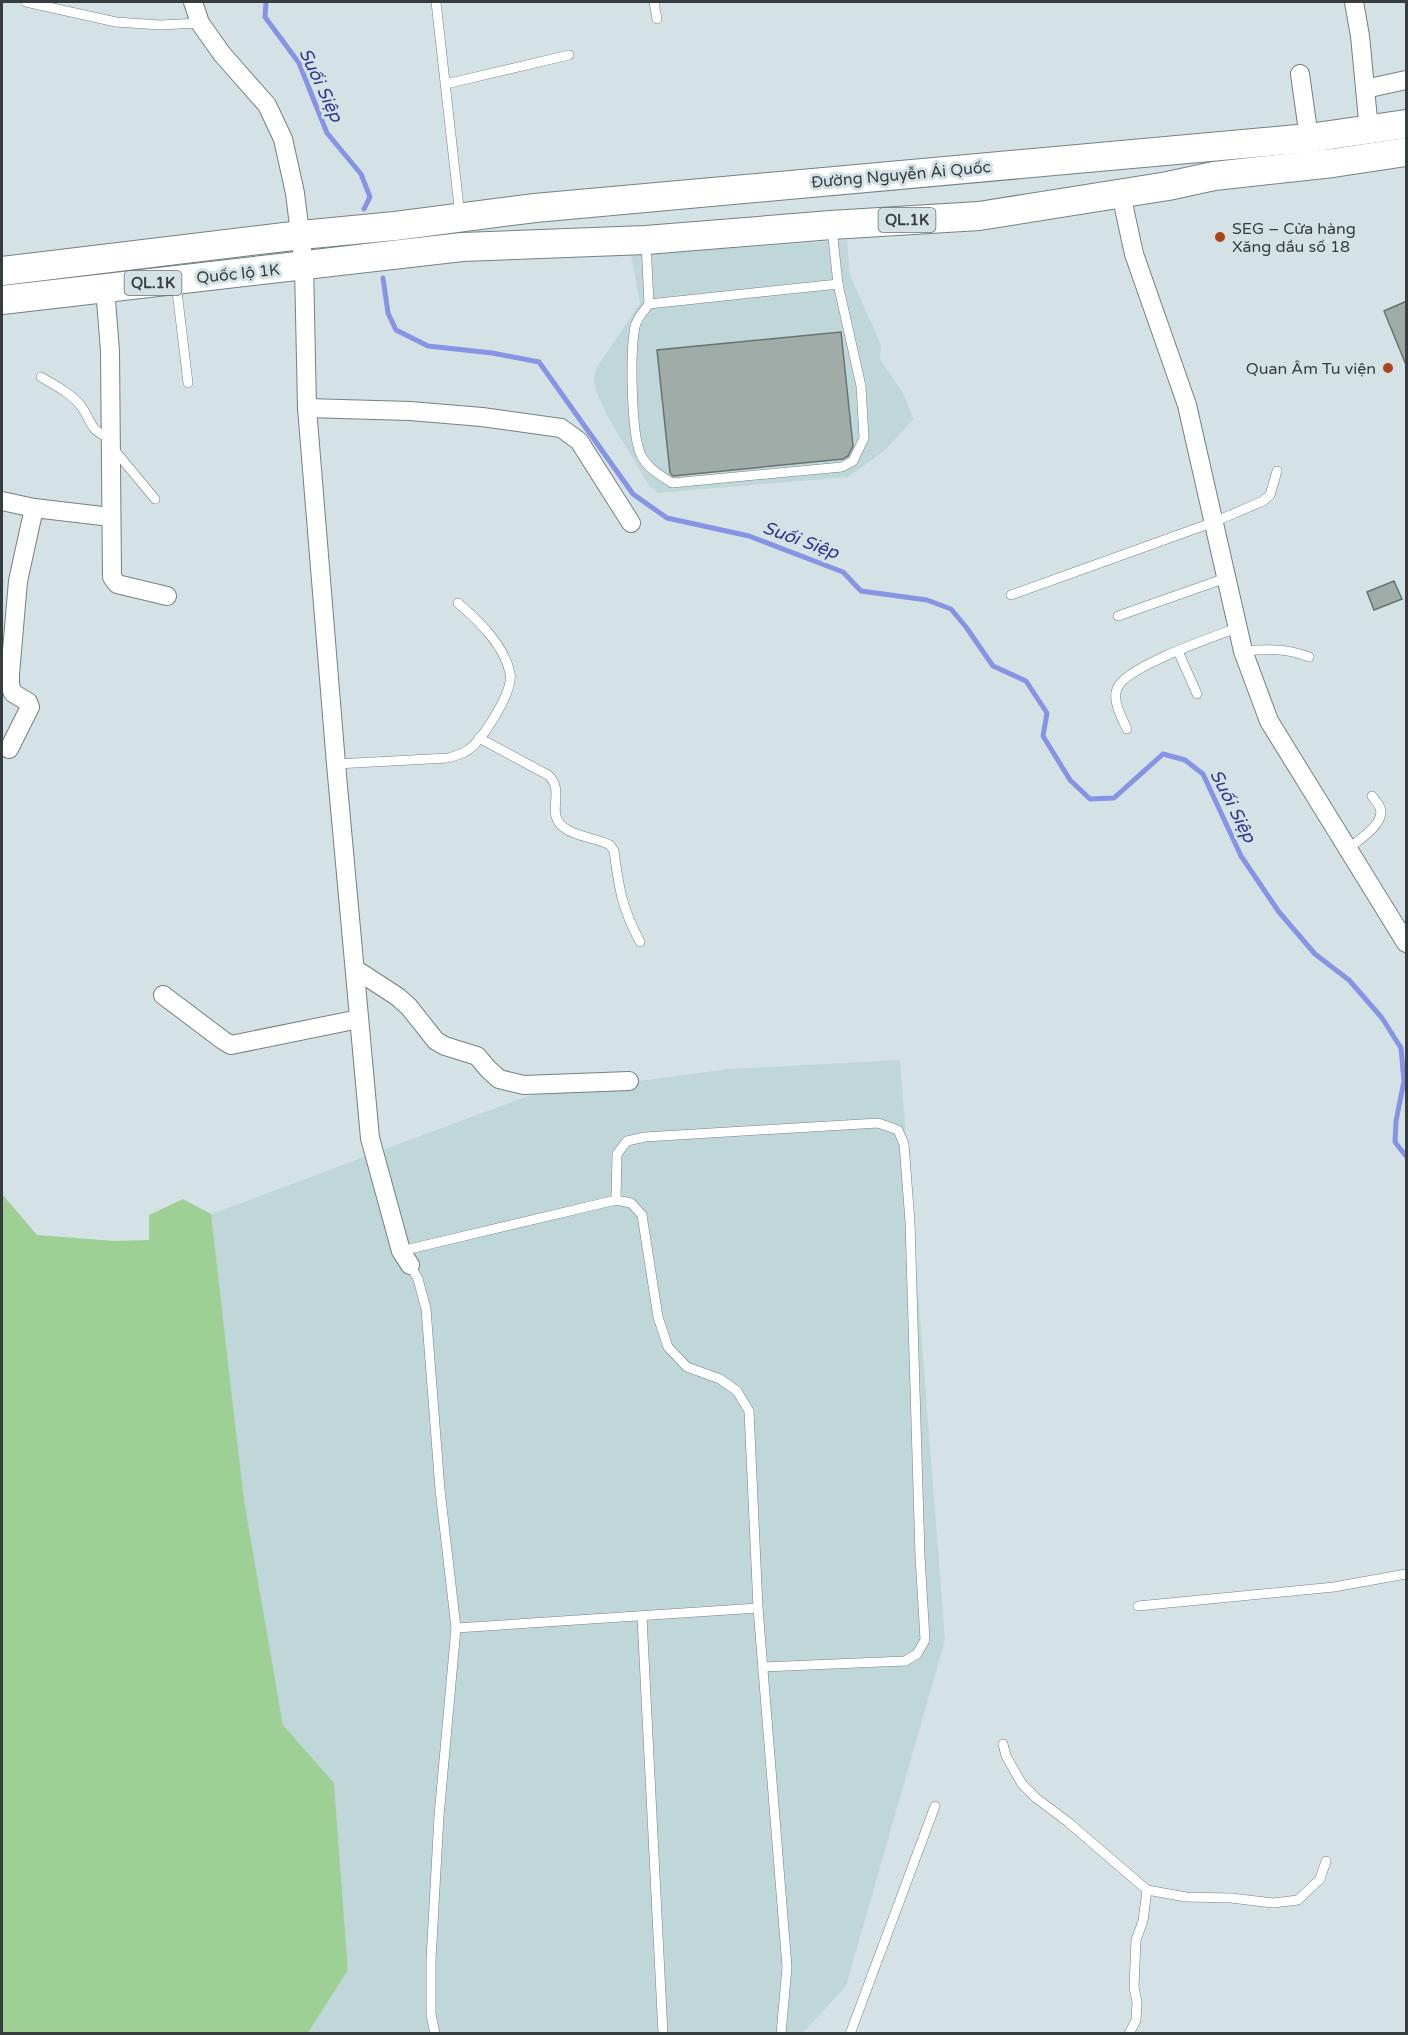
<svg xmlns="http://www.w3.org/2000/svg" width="1408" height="2035" viewBox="0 0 1408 2035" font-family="'Varela Round',sans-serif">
	<rect width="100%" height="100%" fill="#d4e2e5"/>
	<g fill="#c0d7da">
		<path d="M847,240L850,275L881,345L880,359L903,393L914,419L884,451L848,477L658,493L650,487L608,417L596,391L594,378L597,367L640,303L631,255Z"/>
		<path d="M900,1060L945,1640L846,1986L803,2033H308L348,1969L334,1784L283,1725L244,1500L211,1214L528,1096L729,1069Z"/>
	</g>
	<path fill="#9ed096" d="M2,1194L37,1235L115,1241L149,1240V1215L183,1199L211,1214L244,1500L283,1725L334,1783L348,1970L308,2033H2Z"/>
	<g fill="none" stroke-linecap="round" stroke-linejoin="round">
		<g stroke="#8794e3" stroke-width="5">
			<path d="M266,2L265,17L299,63L327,133L361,174L370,197L364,209"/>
			<path d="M383,278L388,313L396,330L428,346L492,353L539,362L633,494L667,518L749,536L843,572L861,591L927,600L951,609L966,627L993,666L1026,681L1047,713L1043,736L1070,780L1090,799L1114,798L1163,754L1185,760L1203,774L1241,856L1279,912L1315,954L1349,980L1382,1018L1401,1048L1404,1081L1396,1121L1395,1142L1406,1156"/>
		</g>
	</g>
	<g fill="#9faca8" stroke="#67736f" stroke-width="1.5">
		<path d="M1407,301V364L1406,365L1384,311Z"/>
		<path d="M841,332L853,446L848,456L843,459L673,476L670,473L657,350Z"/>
		<path d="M1394,581L1402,599L1374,610L1367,592Z"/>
	</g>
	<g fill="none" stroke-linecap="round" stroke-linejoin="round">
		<defs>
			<g id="service">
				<path d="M26,2L116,22L160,25L200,23"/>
				<path d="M436,2L460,216"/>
				<path d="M654,2L657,19"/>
				<path d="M446,84L569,55"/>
				<path d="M646,242L649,304L838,284L832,229"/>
				<path d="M176,283L188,383"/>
				<path d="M649,304C644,311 636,319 635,327C630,351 631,435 641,455C647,468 660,475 672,483L842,467L853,461L864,438L861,386L838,284"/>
				<path d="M41,377C54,385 71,393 81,406C92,421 89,431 109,437"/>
				<path d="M112,447L155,499"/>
				<path d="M1011,595L1214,522L1263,501L1270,495L1277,471"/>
				<path d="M1118,616L1226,578"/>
				<path d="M1178,651L1197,694"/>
				<path d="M1243,651C1266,649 1287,648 1309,657"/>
				<path d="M1127,729C1122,718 1112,701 1117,689C1124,667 1213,637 1237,628"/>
				<path d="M479,738L548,775C567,792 543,815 566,829C578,837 596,838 610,845L614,851C619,889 622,908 640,942"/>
				<path d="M336,764L448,758C456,756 466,753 473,746C485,734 514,691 510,673C504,645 479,621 458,603"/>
				<path d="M1349,848C1359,840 1386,823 1380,808C1379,804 1374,799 1372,796"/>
				<path d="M616,1200L617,1154L627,1141L645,1137L878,1123L898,1130L904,1144L910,1222L920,1556L925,1640L917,1654L905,1661L763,1667"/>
				<path d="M401,1251L616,1200L631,1203L642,1215L658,1317L668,1347L687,1367L720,1379L737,1391L749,1411L758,1608L787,1967L781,2034"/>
				<path d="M410,1265L418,1279L426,1309L440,1490L456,1628L439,1816L431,1960V2014L435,2034"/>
				<path d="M1138,1606L1334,1587L1406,1574"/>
				<path d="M642,1617L663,2034"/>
				<path d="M456,1628L758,1608"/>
				<path d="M1003,1744L1006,1756L1022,1784L1036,1798L1068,1822L1147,1890L1143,1921L1136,1940L1134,1987L1137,2002L1136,2020L1129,2034"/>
				<path d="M1147,1890L1186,1897L1231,1898L1273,1903L1298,1900L1320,1879L1326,1861"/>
				<path d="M850,2034L935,1806"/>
			</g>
			<g id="minor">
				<path d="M193,2L200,23L222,54L267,105L283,139L295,193L304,266L307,408L336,764L370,1138L401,1251L410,1265"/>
				<path d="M1354,2L1360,36L1369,130"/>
				<path d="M1300,74L1309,138"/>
				<path d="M1365,89L1406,80"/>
				<path d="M1121,194L1134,254L1187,405L1243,651L1269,721L1406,943"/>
				<path d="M105,288L110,351L112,577L117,584L167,596"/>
				<path d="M307,408L410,411L482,417L561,428L579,441L631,523"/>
				<path d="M2,501L34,508"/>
				<path d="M9,749L30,707L28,702L13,693L10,685V674L18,581L34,508L111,517"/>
				<path d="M355,969L398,997L409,1007L436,1041L445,1046L477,1056L488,1069L499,1079L524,1085L629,1081"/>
				<path d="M163,995L224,1041L231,1045L359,1019"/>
			</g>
			<g id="primary">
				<path d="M2,271L301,235L395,226L535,208L1309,138L1406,124"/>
				<path d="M2,300L462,247L646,240L831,225L979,216L1168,186L1214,176L1333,163L1406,152"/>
			</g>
		</defs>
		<use href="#service" stroke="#748183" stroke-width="10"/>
		<use href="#minor" stroke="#748183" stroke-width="20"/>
		<use href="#primary" stroke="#748183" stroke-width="30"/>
		<use href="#service" stroke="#fff" stroke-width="9"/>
		<use href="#minor" stroke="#fff" stroke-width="18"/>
		<use href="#primary" stroke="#fff" stroke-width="28"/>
	</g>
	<g fill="#aa4419" stroke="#d4e2e5" stroke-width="2">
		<circle cx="1220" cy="237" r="6"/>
		<circle cx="1388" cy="368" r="6"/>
	</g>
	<g text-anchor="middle" stroke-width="6" stroke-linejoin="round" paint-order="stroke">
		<g fill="#d4e2e5" stroke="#666e70" stroke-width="1.5">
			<rect x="878.5" y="208" width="57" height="24" rx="4.5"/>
			<rect x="124.5" y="271" width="57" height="24" rx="4.5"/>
		</g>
		<g font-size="15" font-weight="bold" fill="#373d3e">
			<text x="907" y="225">QL.1K</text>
			<text x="153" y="288">QL.1K</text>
		</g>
		<g font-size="16" fill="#373d3e" stroke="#d4e2e5">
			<text transform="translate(901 174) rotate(-5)" y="6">Đường Nguyễn Ái Quốc</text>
			<text transform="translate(238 273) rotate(-6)" y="6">Quốc lộ 1K</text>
		</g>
		<g font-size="16" fill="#373d3e" stroke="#d4e2e5" text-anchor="start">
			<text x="1232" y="234">SEG – Cửa hàng<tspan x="1232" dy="18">Xăng dầu số 18</tspan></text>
			<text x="1376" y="374" text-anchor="end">Quan Âm Tu viện</text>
		</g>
		<g font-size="18" font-style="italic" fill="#31348f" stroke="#d4e2e5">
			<text transform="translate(321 85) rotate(65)" y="6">Suối Siệp</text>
			<text transform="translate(801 540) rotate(20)" y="6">Suối Siệp</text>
			<text transform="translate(1233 806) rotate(63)" y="6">Suối Siệp</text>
		</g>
	</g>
	<rect width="1408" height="2035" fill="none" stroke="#373d3e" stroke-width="6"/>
</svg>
